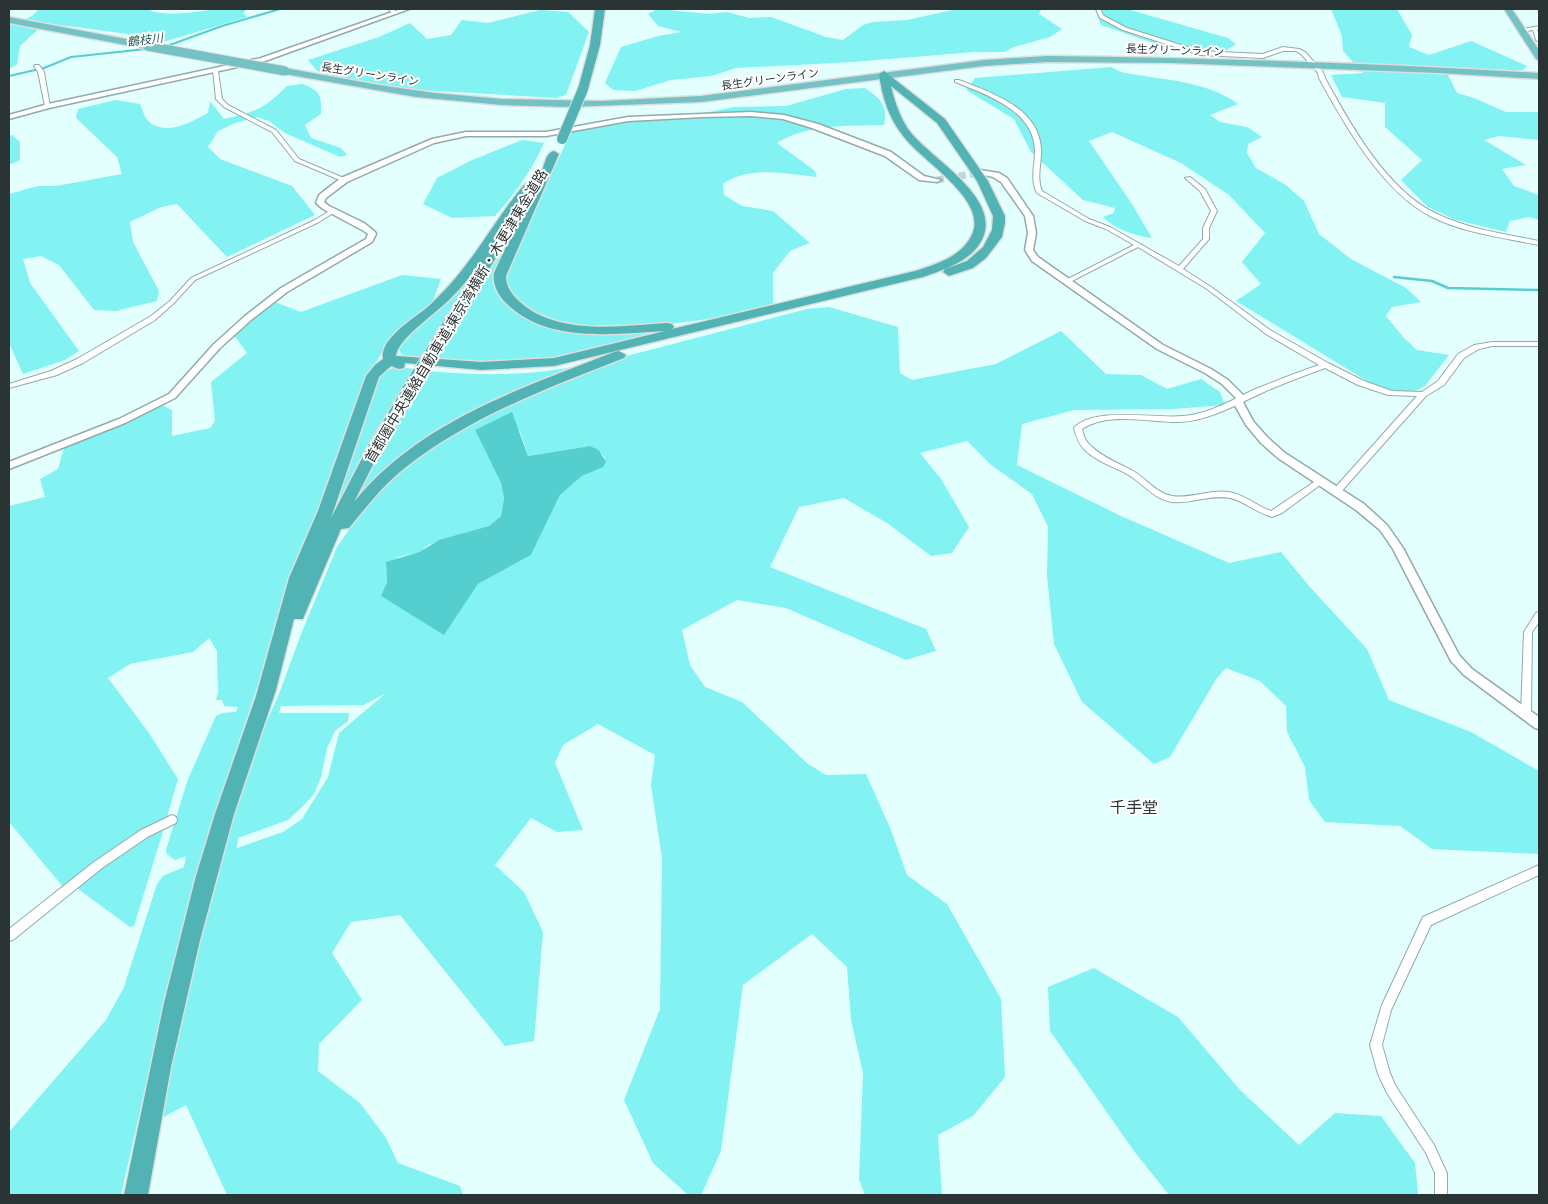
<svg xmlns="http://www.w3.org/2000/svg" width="1548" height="1204" viewBox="0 0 1548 1204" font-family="'PT Sans','Noto Sans JP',sans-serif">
	<rect width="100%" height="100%" fill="#e3fffe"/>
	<g fill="#82f2f3" fill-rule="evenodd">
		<path d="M39,9H147C166,19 202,10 222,9C230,9 239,9 246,10L243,13L247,17L153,45L128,34L45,23L20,46L17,64L9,69V26L32,16Z"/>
		<path d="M658,9L710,14L727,12L749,18L771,17L826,37L843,40L863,25L873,22L907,20L957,9H1041L1039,14L1062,29L1050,37L1014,47L1004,52H974L853,62L736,68L711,76L671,80L635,91L613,90L605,83L621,47L658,36L681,32L658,26L648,14Z"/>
		<path d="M1095,9H1127L1228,38L1236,44L1227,50L1198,49L1150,42L1101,25Z"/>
		<path d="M1331,9H1397L1412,35L1409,47L1429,55L1471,41L1527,66L1523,70L1506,72L1445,69L1457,93L1474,98L1506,112H1539V140L1499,136L1484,140L1526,165L1502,169L1514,186L1539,195V220L1529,217L1510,221L1506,232L1456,220L1428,207L1401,180L1422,160L1385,127V103L1342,97L1331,75L1363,73L1343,51L1342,36Z"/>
		<path d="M540,10L568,12L589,32L566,95L556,98L420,90L356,81L317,71L308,60L379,37L410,23L427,39L451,35L462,20L488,23Z"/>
		<path d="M1111,67L1121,72C1159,80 1206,80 1238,104L1210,115L1220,122L1247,127L1262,137L1248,144L1247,153L1256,168L1286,185L1304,201L1319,234L1351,259L1406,288L1421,302L1392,307L1386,316L1403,337L1417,350L1449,355L1425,386L1405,396L1372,384L1236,301L1261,284L1242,262L1265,233L1229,195L1181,163L1112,132L1089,141L1132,204L1152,238C1136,236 1114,229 1103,217L1114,213L1115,208L1083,200L1031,152L1014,119L966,90L975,78Z"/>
		<path d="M302,84C320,90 322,96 321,114L305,125L311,138L341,148L347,155L340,157L285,133L269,121L257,117L235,123L218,131L208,147L220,159L292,186L315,215L227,257L177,204L161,207L130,222L133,242L159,291L157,301L116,311L94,310L59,265L41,256L23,259L30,283L79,351L65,360L23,374L9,343V194L38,186H56L122,174L117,157L76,118L78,109L116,100L140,104C143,111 145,120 152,124C170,135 193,121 208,113L210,101L224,119C256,112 264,109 287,86Z"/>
		<path d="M865,88C881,99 888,105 884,125C849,126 807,124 777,143L815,171L817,177C786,174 750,165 723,184L724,195L742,206L773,211L810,243L790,251L773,273V306C714,320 561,349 516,300C507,290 505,282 507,269L572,130L624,121L679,118L734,107L786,106L846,89Z"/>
		<path d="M12,135L20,142V160L9,165V136Z"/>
		<path d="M522,140L544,143C532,170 515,194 495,216L452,218L423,204L437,178L470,161Z"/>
		<path d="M512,218L421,358C410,357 396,358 399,343Z"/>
		<path d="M507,244L502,298L508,306L526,319L552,327L675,330L559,358L484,364L434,359Z"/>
		<path d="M402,275L441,279L431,306L395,337L381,354L370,373L280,618L212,823L177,947L121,1195H9V1132L106,1020L124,987L157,884L163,876L184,867L186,856L175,860L167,854L166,850L188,779L216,716L222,713L236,712L238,707L224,706L222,700H216L218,692L217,651L209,638L193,652L130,664L108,678L149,733L178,779L167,817L141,831L64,888L9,822V506L45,497L40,479L58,469L64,448L162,405L172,410V436L210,428L215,421L211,382L247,353L234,335L272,301L301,312Z"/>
		<path d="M829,307L898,327L900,373L912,380L996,364L1061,331L1106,374L1141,375L1167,389L1201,379L1220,392L1225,405L1174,409L1074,410L1022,424L1017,465L1121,516L1229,563L1281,552L1309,586L1367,649L1389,700L1471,732L1539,771V854L1432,849L1400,826L1325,822L1309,800L1305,767L1287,732L1286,706L1260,681L1226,668L1217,678L1170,757L1154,764L1082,702L1054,644L1047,576L1048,527L1032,494L991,465L967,441L920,453L941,479L969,527L952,553L931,556L887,523L844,498L799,507L770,567L926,629L936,651L906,660L786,608L737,600L682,630L690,665L705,687L742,702L808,764L826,775L866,774L891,830L907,875L947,904L1001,999L1005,1077L973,1116L938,1135L942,1195H865L859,1179L863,1073L851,1020L847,967L812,934L743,985L721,1151L701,1195H688L653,1163L624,1100L660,1009L662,859L651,785L655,755L598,724L563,745L555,763L583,830L557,832L531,818L495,865L524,892L543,932L534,1041L505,1046L400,915L351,922L332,953L362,1000L319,1044L318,1071L360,1103L386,1138L398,1163L460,1186L463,1195H227L186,1105L160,1119L200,939L236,803L255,748L279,694L303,629L337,547L369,501L394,474L422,450L488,414L623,357L807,309ZM475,430L520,431L528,456L590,446L599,450L605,458L598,469L594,470L582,476L560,495L531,555L478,584L444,634L381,596L387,582L386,566L398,557L419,552L430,544L489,526L501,516L504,498L501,483ZM386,693L339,733L328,777L302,819L283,832L237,848L238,838L288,820L305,804L314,794L321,777L327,748L335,731L348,721L349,713H279L281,706L364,705Z"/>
		<path d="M583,365L474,413L350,509L389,434L427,371C480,376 531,376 583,365Z"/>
		<path d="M397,367L414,369L367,449L341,498L333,509L361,430L373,386L381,372Z"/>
		<path d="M164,828L134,926L130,927L78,889V887C104,864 131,840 164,828Z"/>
		<path d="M1094,968L1178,1017L1241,1091L1299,1145L1335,1113L1381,1116L1415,1163L1418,1193L1416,1195H1169L1134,1151L1050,1031L1048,987Z"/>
	</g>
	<path fill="#55cecf" d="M512,412L528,456L590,446L599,450L606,462L603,467L582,476L560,495L531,555L478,584L444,635L381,596L387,582L386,562L419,552L439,540L489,526L501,516L504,498L501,483L475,430Z"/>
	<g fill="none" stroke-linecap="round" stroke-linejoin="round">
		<g stroke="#55cecf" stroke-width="2">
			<path d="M167,46L222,26L280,9"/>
			<path d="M9,76L44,68L71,57L146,49"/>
		</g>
		<path stroke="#55cecf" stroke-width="2.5" d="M1394,277L1432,281L1448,288L1539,290"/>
		<path stroke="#bed6d6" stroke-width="7" stroke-dasharray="7 4" stroke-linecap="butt" d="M937,180L983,172"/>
		<defs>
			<g id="minor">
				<path d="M388,9H393L398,13L393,14Z"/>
				<path d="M1096,9H1100L1104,16L1127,28L1200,51L1263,54L1283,47L1299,49L1305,52L1323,72L1325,78C1350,124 1387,191 1437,214C1468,229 1505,234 1539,241V245C1504,238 1464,233 1432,217C1383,193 1344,124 1319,78L1318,73L1301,54L1296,51H1283L1263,58L1200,55L1123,30L1100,18Z"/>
				<path d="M1539,26V29L1537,30L1539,34V42L1536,40L1533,30L1521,32L1518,30Z"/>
				<path d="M35,65H39L44,72L50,107L45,106L38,72L34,66Z"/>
				<path d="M213,70L218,71L222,99L228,105L276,130L299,159L346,179V181H342L295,161L272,132L224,107L216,99Z"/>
				<path d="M955,80H959C991,93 1038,107 1041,148C1042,163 1036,177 1042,191L1089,219L1110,227L1179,266L1203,239V228L1211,211L1200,191L1185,178L1190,177L1205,189L1217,211L1209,228V239L1183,269L1211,287L1270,330L1328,363L1364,381L1392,391L1422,392L1438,381L1458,354L1474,345L1492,342H1539V346H1492L1479,349L1464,358L1444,385L1426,396L1339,494L1336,495L1332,492L1333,490L1417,396L1388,395L1358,385L1325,368C1304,376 1284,383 1264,392C1237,404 1211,420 1181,422C1149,423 1110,411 1082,429C1084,436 1085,441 1091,446C1103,458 1119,463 1133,471C1147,479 1156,493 1172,496C1191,499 1210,489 1229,492C1245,495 1257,506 1271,511L1317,480L1320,479L1324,482L1282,513L1272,517C1257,513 1244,501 1230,498C1211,494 1192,504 1172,502C1153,499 1143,483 1127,474C1112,466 1095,461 1084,449C1078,443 1076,436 1074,428C1095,406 1154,419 1183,416C1210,414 1233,399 1258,388C1278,380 1299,372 1319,365L1266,334L1207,289L1138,247L1070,282H1066V280L1134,245L1106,229L1085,221L1037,193C1030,180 1035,166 1035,151C1034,110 987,95 955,82Z"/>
				<path d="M331,210L333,211V213L319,222L195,280L174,303L155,320L83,363L57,375L9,388V384L51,371L77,359L151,316L170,301L191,278L315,220Z"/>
				<path d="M1539,612V622L1532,632L1531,714L1529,717L1526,718L1523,717L1521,714L1524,632L1536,613Z"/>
				<path d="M172,815L176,817L177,820L176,823L149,836L102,868L13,940L9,941V929L94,862L141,830Z"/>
				<path d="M1539,865V875L1431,925L1391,1010L1382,1045L1390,1073L1395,1085L1434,1145L1445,1169L1447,1173V1195H1435V1173L1426,1153L1387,1093L1378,1074L1370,1045L1382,1005L1423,917Z"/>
			</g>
			<g id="tertiary">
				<path d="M401,9H409L265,61L49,108L9,119V115L48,104L261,58Z"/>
				<path d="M751,112L784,115L818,124L891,152L924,176L941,180L937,182L919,180L885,156L812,128L783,119L751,116L702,117L628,121L546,136H466L434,143L347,182L326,198L324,202L329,206L364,223L375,232L376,234L372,242L287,292L251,320L220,348L175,398L125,423L9,469V462L119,419L169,394L214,344L245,316L281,288L366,239L368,234L364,231L323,209L316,203L319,195L341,178L432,139L466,132H546L628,117Z"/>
				<path d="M980,170L999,173L1007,178L1033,216L1036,233L1033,250L1038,257L1163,345L1211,369L1228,380L1247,399L1243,402L1253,421L1268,438L1285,453L1364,504L1387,525L1403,548L1459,655L1472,669L1539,717V729L1535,728L1464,675L1451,661L1393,549L1380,530L1356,510L1278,458L1261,443L1246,425L1233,402L1237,399L1222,384L1205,373L1157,349L1032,261L1025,250L1028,233L1025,216L1001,182L993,177L980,174Z"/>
			</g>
			<g id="trunk">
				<path d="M1504,9H1512L1539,50V60L1536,59Z"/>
				<path d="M9,17L147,43L151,46L147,49L9,23Z"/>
				<path d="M1047,56C1211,58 1375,63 1539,73V79L1439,73L1171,63L1047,62L984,66L701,102L568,107L502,105L416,97L285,74L280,71L285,68L379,85L435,93L502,99L601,101L701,96L984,60Z"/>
			</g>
			<g id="motorway">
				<path d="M595,9H605L600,45L588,89L583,92L578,89L590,45Z"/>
				<path d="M884,71L945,119L988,181L1005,216V223L1002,237L986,258L973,268L949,276L943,272L945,269L967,261L983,247L992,230L993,216L977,181L937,123L891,86C895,103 901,121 912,134C934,160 997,196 984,235C975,260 946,269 923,277L554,366L481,370L405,363L404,368L399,369L391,366L379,377L331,518L369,445L403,388H413L415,391L383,445L354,502C418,422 522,388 614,352L619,351L626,355L624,358C548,388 471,416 406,467C384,484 367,506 349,528L341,529L305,614L303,619H294L276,690L234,814L200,940L171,1067L148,1195H124L164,1003L196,876L215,814L256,696L289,578L318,511L366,376L375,365L383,359C379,338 417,317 431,304C442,293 453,282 462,270C484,243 501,212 523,186C527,181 535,180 539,176C545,169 544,153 554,151L559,154L506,276C506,287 512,295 520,302C558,336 620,326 667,323L672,324L674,327L672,329L915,271C937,264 964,256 973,232C985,198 922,161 904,137C889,119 882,97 879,74ZM533,188L494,273C492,286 500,298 509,306C550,343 614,334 665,331L554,358L481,362L396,356C397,339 438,312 451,298C462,287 472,275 481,262L448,317L449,320H459L500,251L498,248H491Z"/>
			</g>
		</defs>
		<use href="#minor" stroke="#91abab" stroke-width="2"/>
		<use href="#tertiary" stroke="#91abab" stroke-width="3"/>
		<use href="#trunk" stroke="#dddfdf" stroke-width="3"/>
		<use href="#motorway" stroke="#dddfdf" stroke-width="3"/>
		<use href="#minor" fill="#fff" fill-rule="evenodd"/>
		<use href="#tertiary" fill="#fff" fill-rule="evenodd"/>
		<use href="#trunk" fill="#74c2c3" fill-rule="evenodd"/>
		<use href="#motorway" fill="#51b3b4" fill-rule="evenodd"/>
		<defs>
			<path id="trunk-bridge" d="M147,46L285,71"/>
			<path id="motorway-bridge-far1" d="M562,139L583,89"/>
			<path id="motorway-bridge" d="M408,391L454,317"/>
		</defs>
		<use href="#trunk-bridge" stroke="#dddfdf" stroke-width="11" stroke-linecap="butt"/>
		<use href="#motorway-bridge-far1" stroke="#dddfdf" stroke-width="12" stroke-linecap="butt"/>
		<use href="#motorway-bridge" stroke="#dddfdf" stroke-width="15" stroke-linecap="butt"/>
		<use href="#trunk-bridge" stroke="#74c2c3" stroke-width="9"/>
		<use href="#motorway-bridge-far1" stroke="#51b3b4" stroke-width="10"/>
		<use href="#motorway-bridge" stroke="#51b3b4" stroke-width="13"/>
	</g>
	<g text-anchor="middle" stroke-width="4" stroke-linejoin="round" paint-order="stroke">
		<g font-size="11" fill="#2a3434" stroke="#fff">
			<text transform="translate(1175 50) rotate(2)" y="4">長生グリーンライン</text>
			<text transform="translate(370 74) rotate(9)" y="4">長生グリーンライン</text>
			<text transform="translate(770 79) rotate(-8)" y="4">長生グリーンライン</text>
		</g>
		<g font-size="12" font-style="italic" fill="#285c5c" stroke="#fff">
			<text transform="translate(145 40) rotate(-7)" y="4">鶴枝川</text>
		</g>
		<g font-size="14" fill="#2a3434" stroke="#fff">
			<text transform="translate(456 316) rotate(-59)" y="5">首都圏中央連絡自動車道;東京湾横断・木更津東金道路</text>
		</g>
		<g font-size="16" fill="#2a3434" stroke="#fff">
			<text x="1134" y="813">千手堂</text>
		</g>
	</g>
	<rect width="1548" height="1204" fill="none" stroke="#2a3434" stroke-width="20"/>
</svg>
